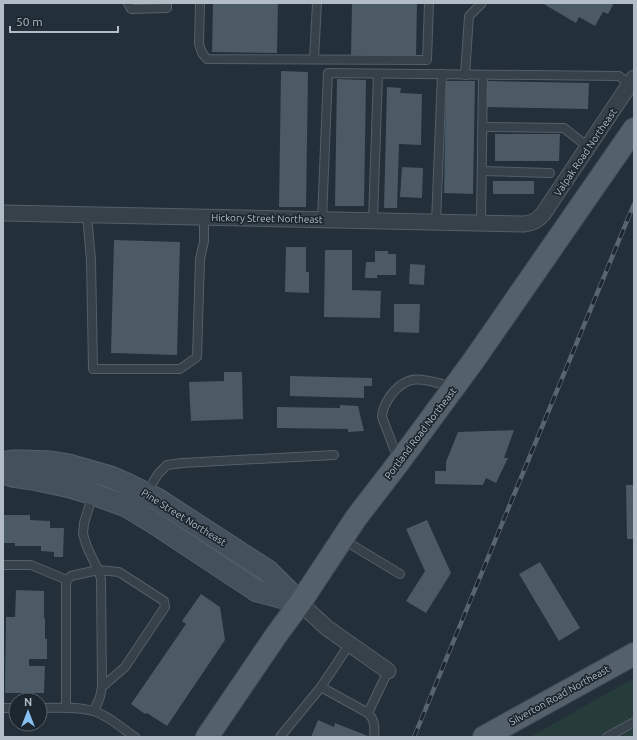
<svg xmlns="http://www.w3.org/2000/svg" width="637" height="740" viewBox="0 0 637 740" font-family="Ubuntu,sans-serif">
	<rect width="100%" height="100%" fill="#232f39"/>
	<path fill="#263c3b" d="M634,678V737H530Z"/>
	<g fill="#4b5a65">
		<path d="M213,3H278L277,53L212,52Z"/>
		<path d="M352,3H417L416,57L351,55Z"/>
		<path d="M542,3H614L608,14L603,12L595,26L579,17L576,23Z"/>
		<path d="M281,71L308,72L306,207H279Z"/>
		<path d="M337,79L366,80L364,206H335Z"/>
		<path d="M446,81H475L473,194L444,193Z"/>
		<path d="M487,81L589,83L588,109L487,107Z"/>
		<path d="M387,87L401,88L400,93L422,94L421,145L399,144L397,208H384Z"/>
		<path d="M495,134H560L559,161H495Z"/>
		<path d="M402,167L423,168L422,198L400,197Z"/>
		<rect x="493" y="181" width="41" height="13"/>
		<path d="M114,240L180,242L177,355L111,353Z"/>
		<path d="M286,247H306V272H309V293L285,292Z"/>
		<path d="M325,250H352V290L381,291L380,318L324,317Z"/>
		<path d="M375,251H388V254H396V275H377V278H365L366,262H375Z"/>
		<path d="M410,264L425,265L424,285L409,284Z"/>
		<path d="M394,304H420L419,333L394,332Z"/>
		<path d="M224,372H242L243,419L191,421L189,382L224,381Z"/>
		<path d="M290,376L372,378V386H364V398L290,396Z"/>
		<path d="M340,405L358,406L364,431L348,432V429L277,428V407L340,408Z"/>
		<path d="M514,430L504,458H508L496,483L486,478L483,485L435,484V471H446V462L458,432Z"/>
		<path d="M626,485H634V539H627Z"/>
		<path d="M3,515H30V520L50,521V528H64L63,557H54V552L41,551V546H15V543H3Z"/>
		<path d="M427,520L451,573L426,613L406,601L425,571L406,529Z"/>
		<path d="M540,562L580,628L559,641L519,574Z"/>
		<path d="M16,590L44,591V618H45V639H47V659H29V666H45L44,693H5L6,617H15Z"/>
		<path d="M201,594L220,607L225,640L167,726L147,713L145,714L131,704L186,624L182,621Z"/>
		<path d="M318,720L334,727L335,723L368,736L367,737H311Z"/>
	</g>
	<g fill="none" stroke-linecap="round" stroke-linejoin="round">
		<defs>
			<g id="service">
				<path d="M128,3L131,9L167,8V3"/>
				<path d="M200,3L199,44L202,53L207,59L427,60L429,3"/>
				<path d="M314,59L317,3"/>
				<path d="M465,75L469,16L482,3"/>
				<path d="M483,127L564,128L588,147"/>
				<path d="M482,171L550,173"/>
				<path d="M87,215L91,260L93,369H180L197,357L200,259L204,241V217"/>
				<path d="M322,219L328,73L619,76L630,84"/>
				<path d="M373,220L378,74"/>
				<path d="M436,222L442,74"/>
				<path d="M481,223L483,75"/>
				<path d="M398,459L382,417C382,409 386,402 391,395C410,370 428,381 453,387"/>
				<path d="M93,494L84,523L83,534L87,547L98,570L101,579L102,687L100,697L94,711"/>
				<path d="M146,494L158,474L167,465L182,463L334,455"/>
				<path d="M342,539L400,574"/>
				<path d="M3,565H31L67,580"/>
				<path d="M349,645L321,687L368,713L388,671"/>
				<path d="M3,708H16"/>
				<path d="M40,708C57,708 76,706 93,711C106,714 123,729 135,737"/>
				<path d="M66,708V584L67,580L71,576L98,570L119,572L164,601L165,607L125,667L102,687"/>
				<path d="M368,713C375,720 375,728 374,737"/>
				<path d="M280,737L321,687"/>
				<path d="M607,737L634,722"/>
			</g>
			<g id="minor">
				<path d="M3,213L524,224C532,223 537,221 543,214L634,78"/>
				<path d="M300,603L327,628L388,671"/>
			</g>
			<g id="secondary">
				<path d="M3,463L12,461H24L51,462L69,465L111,477L129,485L157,499L268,571L300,603"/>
				<path d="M3,472L12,476L33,479L70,487L93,494L126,506L154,523L257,591L298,602"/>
			</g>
			<g id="primary">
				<path d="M207,737L277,634L300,603L356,518L399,462L474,360L634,129"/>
				<path d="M484,737L634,654"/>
			</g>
		</defs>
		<use href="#service" stroke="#545f68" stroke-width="10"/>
		<use href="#minor" stroke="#545f68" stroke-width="17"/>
		<use href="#secondary" stroke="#545f68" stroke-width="23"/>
		<use href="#primary" stroke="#3f4a53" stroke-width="24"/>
		<use href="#service" stroke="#36414a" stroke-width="8"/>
		<use href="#minor" stroke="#36414a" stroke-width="15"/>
		<use href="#secondary" stroke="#44515d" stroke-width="21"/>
		<use href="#primary" stroke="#54606a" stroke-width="22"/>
		<defs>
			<path id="rail" d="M414,737L634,204"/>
		</defs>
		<use href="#rail" stroke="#586571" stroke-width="4.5"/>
		<use href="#rail" stroke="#1c262e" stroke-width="3" stroke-dasharray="9" stroke-linecap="butt"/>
	</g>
	<g text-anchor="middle" stroke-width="3.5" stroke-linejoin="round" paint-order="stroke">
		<g font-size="10" fill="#b1bcc6" stroke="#1c262e">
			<text transform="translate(585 152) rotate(-56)" y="4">Valpak Road Northeast</text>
			<text transform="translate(267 218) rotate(1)" y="4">Hickory Street Northeast</text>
			<text transform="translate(420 433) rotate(-53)" y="4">Portland Road Northeast</text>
			<text transform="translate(184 517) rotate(32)" y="4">Pine Street Northeast</text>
			<text transform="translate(559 695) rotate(-29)" y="4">Silverton Road Northeast</text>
		</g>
	</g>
	<rect width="637" height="740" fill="none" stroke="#b1bcc6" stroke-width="8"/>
	<g transform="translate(28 712)"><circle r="19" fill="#1c262e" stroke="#58626b"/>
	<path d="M0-3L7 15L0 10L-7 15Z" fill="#88c0f4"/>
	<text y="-6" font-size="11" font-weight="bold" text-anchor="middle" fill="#b1bcc6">N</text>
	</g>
	<path d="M10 26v6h108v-6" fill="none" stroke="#b1bcc6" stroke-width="2"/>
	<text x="16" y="26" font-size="12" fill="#b1bcc6" stroke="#1c262e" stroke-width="3" paint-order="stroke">50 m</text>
</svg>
